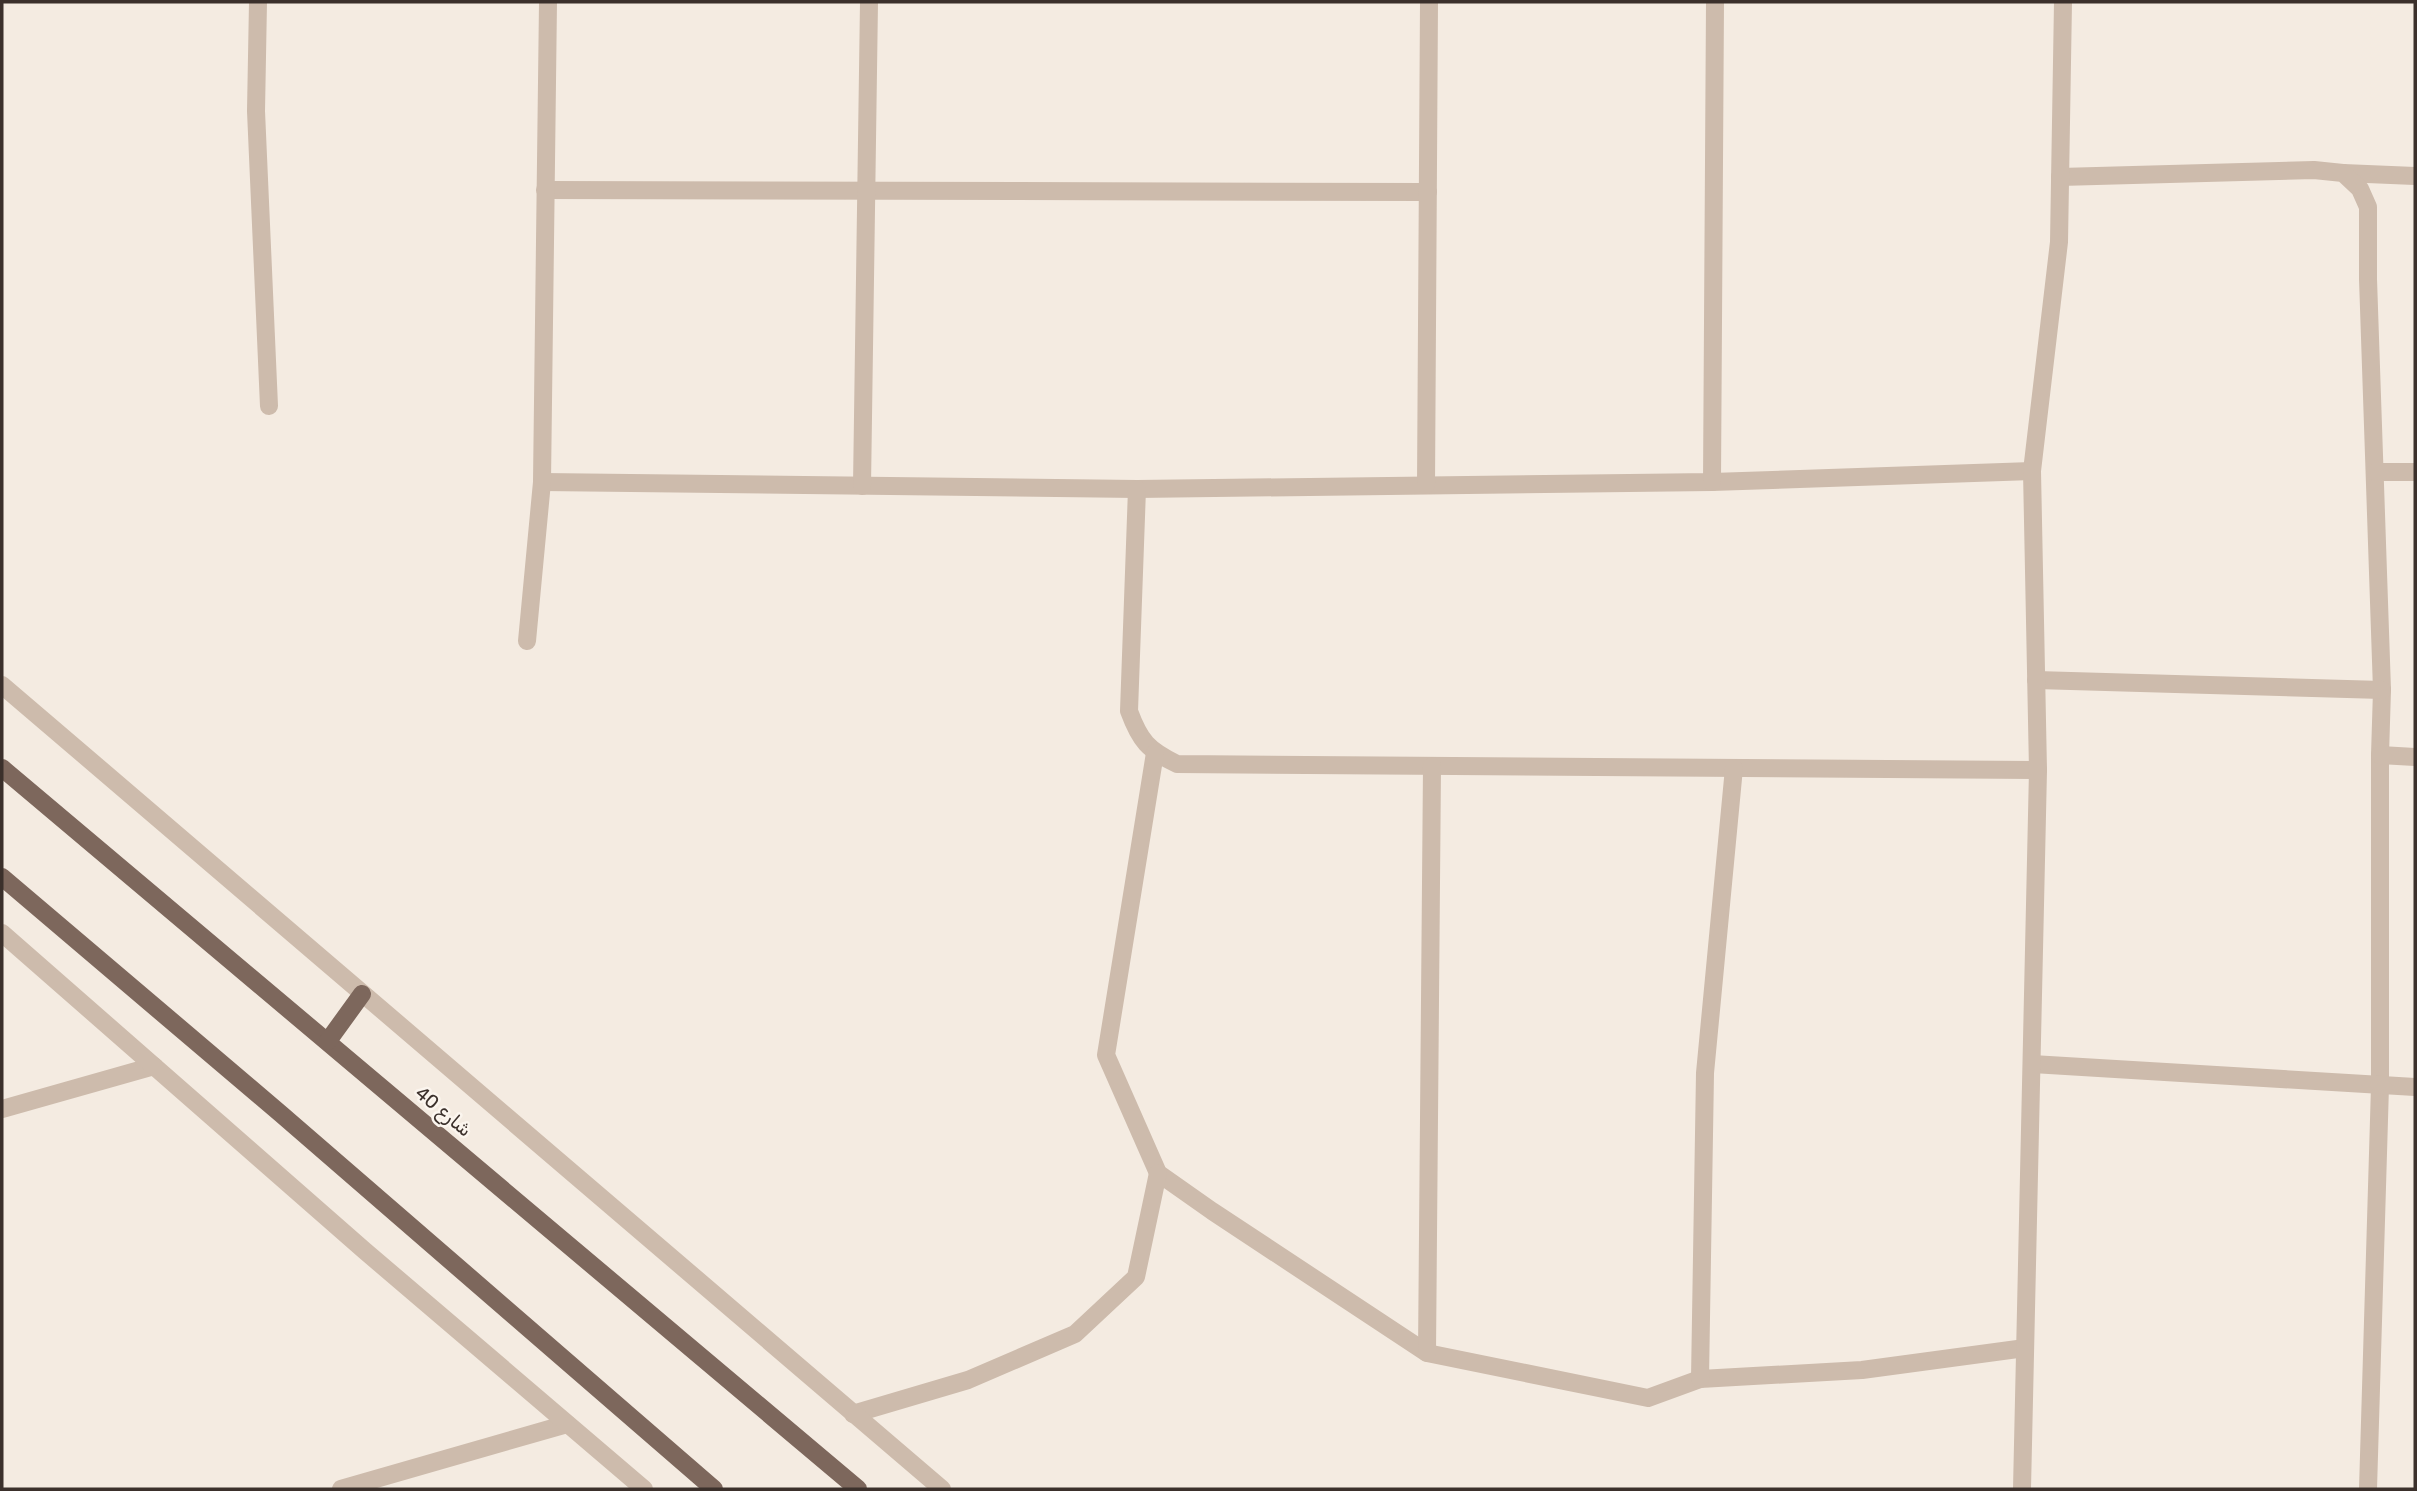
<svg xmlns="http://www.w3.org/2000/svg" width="2417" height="1491" viewBox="0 0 2417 1491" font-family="Rubik,'Noto Sans Arabic',sans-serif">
	<rect width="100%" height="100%" fill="#f4ebe1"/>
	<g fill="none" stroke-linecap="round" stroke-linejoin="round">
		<g stroke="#cdbbac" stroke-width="18">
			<path d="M258,2L256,111L269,406"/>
			<path d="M2343,173L2415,176"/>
			<path d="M2060,177L2314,170L2343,173L2360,189L2368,207V279L2382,690L2380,755V1086L2368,1489"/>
			<path d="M545,190L1428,192"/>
			<path d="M2375,472H2415"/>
			<path d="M542,482L1137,489L1712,482L2032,471"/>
			<path d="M1712,482L1715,2"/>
			<path d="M1426,485L1429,2"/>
			<path d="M862,486L869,2"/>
			<path d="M1137,489L1129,711C1140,741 1148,750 1177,764L2038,770"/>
			<path d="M527,641L542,482L548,2"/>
			<path d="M2036,680L2382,690"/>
			<path d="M1155,753L1106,1055L1158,1173L1212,1211L1427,1353L1648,1398L1700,1379L1862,1370L2025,1348"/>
			<path d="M2380,755L2415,757"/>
			<path d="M2032,1064L2415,1087"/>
			<path d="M2,1109L154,1066"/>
			<path d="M1427,1353L1432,766"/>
			<path d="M1700,1379L1705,1073L1734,768"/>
			<path d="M853,1414L968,1380L1075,1334L1136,1277L1158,1173"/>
			<path d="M341,1489L567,1424"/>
			<path d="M2022,1489L2038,770L2032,471L2059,242L2063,2"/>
		</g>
		<g stroke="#cdbbac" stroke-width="18">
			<path d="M2,685L942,1489"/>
			<path d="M2,933L365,1251L644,1489"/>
		</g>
		<g stroke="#7d675c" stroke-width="18">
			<path d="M2,768L858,1489"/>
			<path d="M2,877L281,1114L714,1489"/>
			<path d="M328,1041L362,994"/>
		</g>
	</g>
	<g text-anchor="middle" stroke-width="5" stroke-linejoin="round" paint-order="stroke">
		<g font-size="19" fill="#3b302b" stroke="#fbf5ee">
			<text transform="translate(444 1111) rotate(40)" y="7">شارع 40</text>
		</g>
	</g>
	<rect width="2417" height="1491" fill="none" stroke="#3b302b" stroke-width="7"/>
</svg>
